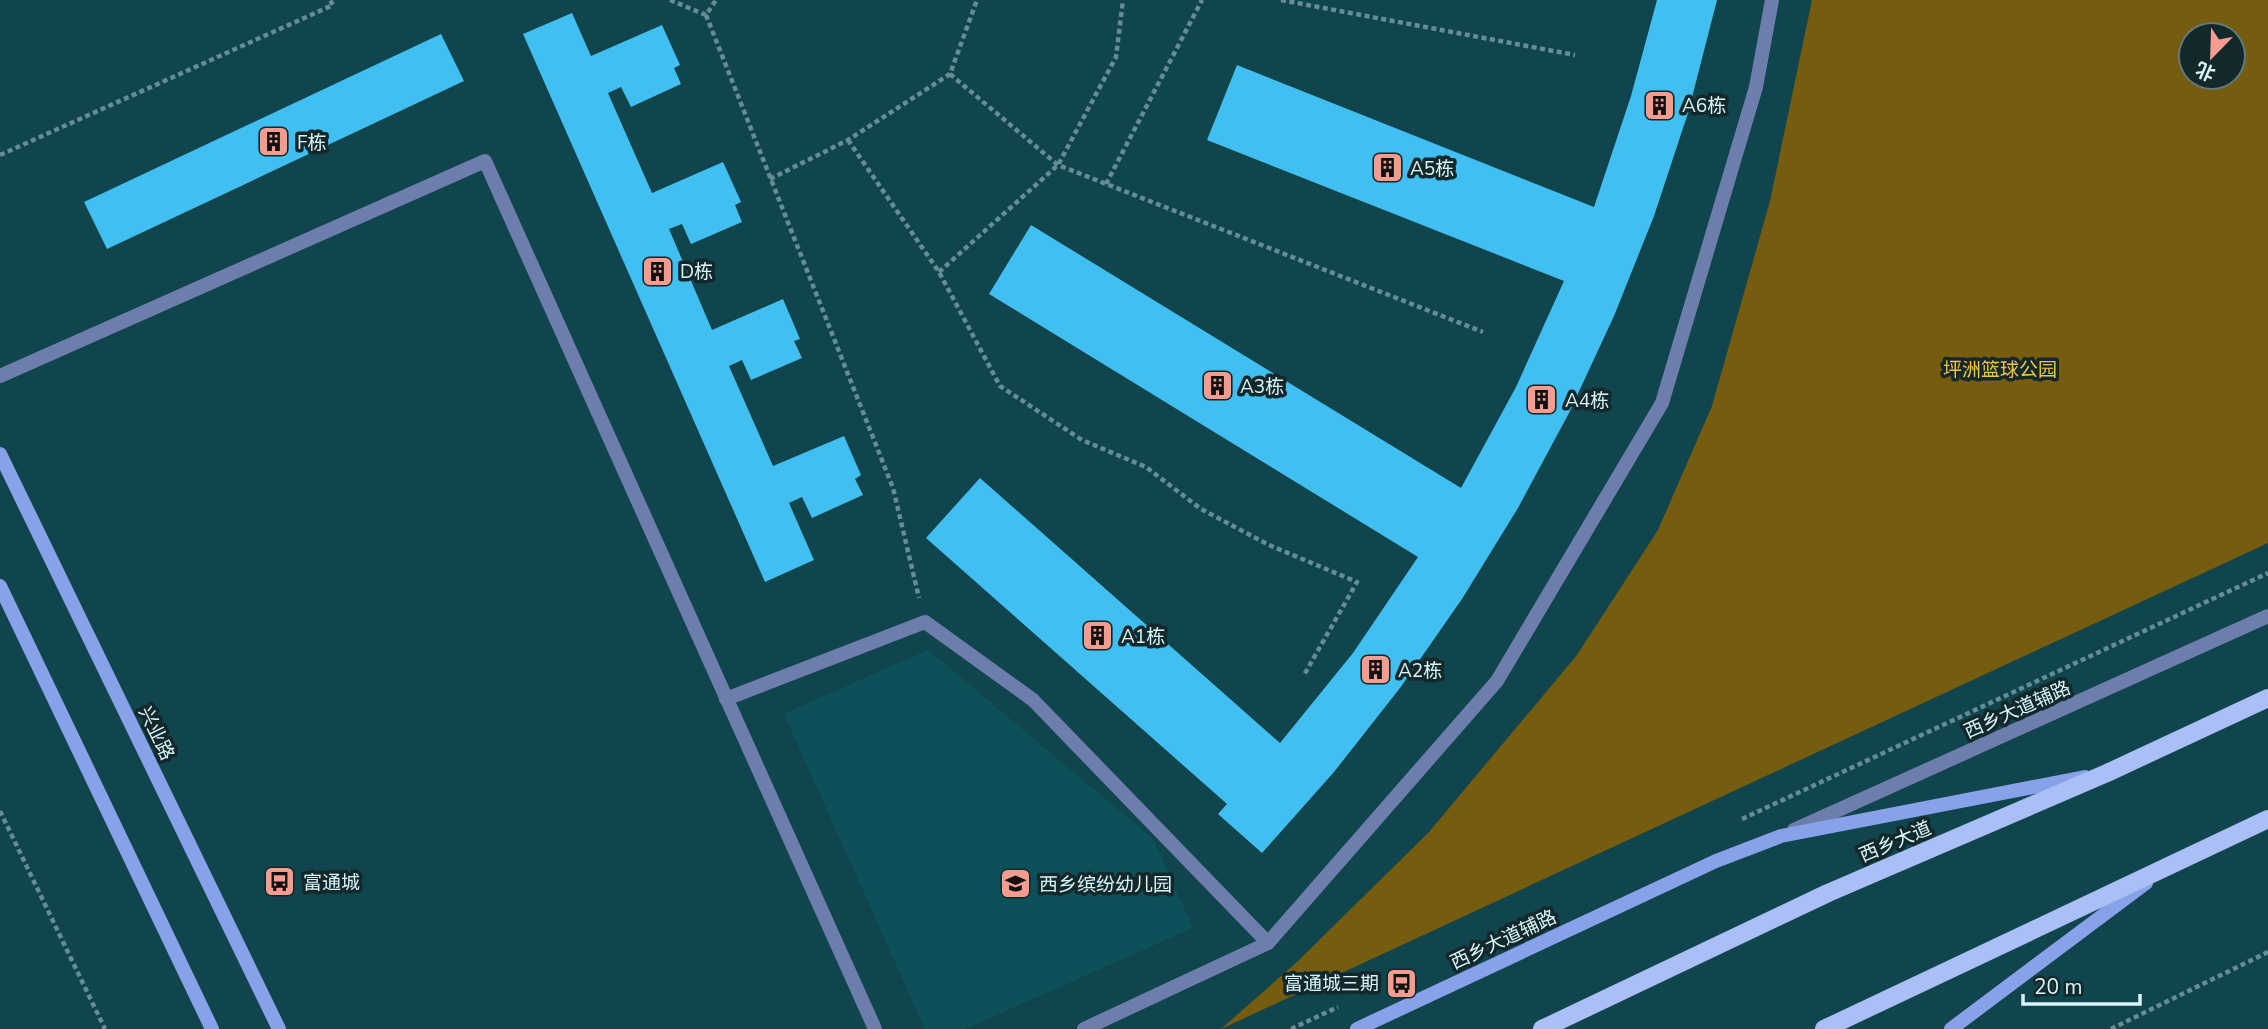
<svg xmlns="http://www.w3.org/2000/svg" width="2268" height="1029" viewBox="0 0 2268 1029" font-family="'Nunito Sans','Noto Sans SC',sans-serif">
	<rect width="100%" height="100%" fill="#11454d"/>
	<path fill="#0c515a" d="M928,650L1153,839L1193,928L965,1029H925L784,714Z"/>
	<path fill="#765c0f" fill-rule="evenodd" d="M1812,0H2268V543L1221,1029L1297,962L1429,832L1577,655L1658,530L1712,406L1770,201ZM2191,35H2233V77H2191Z"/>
	<g fill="#40bff0">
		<path d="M1657,0H1717L1688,113L1654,216L1614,316L1569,413L1518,508L1462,599L1400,688L1334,772L1262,853L1218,814L1227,804L926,538L980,478L1280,743L1353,653L1418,557L989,294L1031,225L1461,488L1516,387L1564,281L1207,140L1237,65L1594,207L1631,96Z"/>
		<path d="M572,13L591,56L662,25L680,65L674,68L681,84L631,107L621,87L608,93L652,193L723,162L741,202L735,205L742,222L691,244L682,224L669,229L712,330L783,299L800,339L794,341L802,358L751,380L742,360L729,366L773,466L844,436L861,475L855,479L863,495L812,518L802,497L789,503L814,560L765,582L523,34Z"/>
		<path d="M441,34L464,81L107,249L84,202Z"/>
	</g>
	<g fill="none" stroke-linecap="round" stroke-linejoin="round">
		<g stroke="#648d94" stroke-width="4.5" stroke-dasharray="5 3.5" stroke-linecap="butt">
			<path d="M670,0L706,15L716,0"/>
			<path d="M1281,0L1575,55"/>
			<path d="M706,15L893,488L919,598"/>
			<path d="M950,74L1058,165L1483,332"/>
			<path d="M848,140L939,272L1000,386L1082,440L1146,467L1201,509L1269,545L1357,582L1304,675"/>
			<path d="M0,155L333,5L330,0"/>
			<path d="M770,179L848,140L950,74L977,0"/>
			<path d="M1106,184L1202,0"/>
			<path d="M939,272L1058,165L1116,57L1123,0"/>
			<path d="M0,811L105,1029"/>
			<path d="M1742,819L2268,573"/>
			<path d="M1291,1029L1338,1007"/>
			<path d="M2111,1029L2268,952"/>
		</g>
		<g stroke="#6d7eac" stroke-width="14">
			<path d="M0,376L485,161L875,1029"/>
			<path d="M726,699L925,622L1033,700L1268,943"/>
			<path d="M1084,1029L1268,943L1497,681L1662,403L1756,87L1772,0"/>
		</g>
		<path stroke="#6d7eac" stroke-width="14" d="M1794,830L2268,616"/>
		<g stroke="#87a2e9" stroke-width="14">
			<path d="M0,454L279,1029"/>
			<path d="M0,586L212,1029"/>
			<path d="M1357,1029L1716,861L1781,836L2085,777"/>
			<path d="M1951,1029L2146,883"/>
		</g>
		<g stroke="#aabff6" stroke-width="18">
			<path d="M1542,1029L1828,893L2107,773L2268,698"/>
			<path d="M1824,1029L2268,819"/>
		</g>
	</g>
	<defs>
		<symbol id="building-square" viewBox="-11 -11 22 22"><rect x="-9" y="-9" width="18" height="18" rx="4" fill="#f59c90" stroke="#13282b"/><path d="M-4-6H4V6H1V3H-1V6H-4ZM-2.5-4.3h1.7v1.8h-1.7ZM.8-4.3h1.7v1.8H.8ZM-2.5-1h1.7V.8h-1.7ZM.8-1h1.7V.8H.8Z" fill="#111"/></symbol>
		<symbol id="bus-square" viewBox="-11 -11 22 22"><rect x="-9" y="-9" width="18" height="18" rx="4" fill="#f59c90" stroke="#13282b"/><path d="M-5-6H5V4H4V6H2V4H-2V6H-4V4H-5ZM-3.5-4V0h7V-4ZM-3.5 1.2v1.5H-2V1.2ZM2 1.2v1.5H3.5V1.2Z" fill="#111"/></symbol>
		<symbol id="school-square" viewBox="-11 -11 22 22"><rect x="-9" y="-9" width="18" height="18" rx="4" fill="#f59c90" stroke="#13282b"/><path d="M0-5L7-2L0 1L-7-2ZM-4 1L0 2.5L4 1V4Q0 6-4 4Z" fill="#111"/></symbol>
	</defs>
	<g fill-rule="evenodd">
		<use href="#building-square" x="1642" y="88" width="35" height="35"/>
		<use href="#building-square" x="256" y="124" width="35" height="35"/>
		<use href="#building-square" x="1370" y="150" width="35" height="35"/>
		<use href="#building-square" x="640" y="254" width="35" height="35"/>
		<use href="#building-square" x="1200" y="368" width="35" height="35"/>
		<use href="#building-square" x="1524" y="382" width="35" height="35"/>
		<use href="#building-square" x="1080" y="618" width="35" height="35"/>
		<use href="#building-square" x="1358" y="652" width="35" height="35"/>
		<use href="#bus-square" x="262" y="864" width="35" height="35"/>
		<use href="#school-square" x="998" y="866" width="35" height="35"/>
		<use href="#bus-square" x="1384" y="966" width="35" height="35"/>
	</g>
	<g text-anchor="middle" stroke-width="7" stroke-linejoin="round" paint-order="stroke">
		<g font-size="19" fill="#d9f3f7" stroke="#13282b" text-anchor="start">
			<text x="1682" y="112">A6栋</text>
			<text x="297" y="149">F栋</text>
			<text x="1410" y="175">A5栋</text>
			<text x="680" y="278">D栋</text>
			<text x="1240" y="393">A3栋</text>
			<text x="1565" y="407">A4栋</text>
			<text x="1121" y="643">A1栋</text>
			<text x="1398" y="677">A2栋</text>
			<text x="303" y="889">富通城</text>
			<text x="1039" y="891">西乡缤纷幼儿园</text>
			<text x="1379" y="990" text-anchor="end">富通城三期</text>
		</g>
		<g font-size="19" fill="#f3c43e" stroke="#13282b">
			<text x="2000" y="376">坪洲篮球公园</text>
		</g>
		<g font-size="19" fill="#d9f3f7" stroke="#13282b">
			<text transform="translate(2017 709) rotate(-24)" y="7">西乡大道辅路</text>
			<text transform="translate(157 733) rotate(64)" y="7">兴业路</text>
			<text transform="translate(1895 841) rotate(-23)" y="7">西乡大道</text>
			<text transform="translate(1503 939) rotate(-25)" y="7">西乡大道辅路</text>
		</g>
	</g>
	<g transform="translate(2212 56) rotate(203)"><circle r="33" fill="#13282b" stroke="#62797d" stroke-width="2"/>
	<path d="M0-5L12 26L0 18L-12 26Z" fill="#f59c90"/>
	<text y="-10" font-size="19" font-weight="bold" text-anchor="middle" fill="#d9f3f7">北</text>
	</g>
	<path d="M2023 994v10h117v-10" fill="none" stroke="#d9f3f7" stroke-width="3.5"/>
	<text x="2034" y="994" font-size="21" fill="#d9f3f7" stroke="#13282b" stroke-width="5" paint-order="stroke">20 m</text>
</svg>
